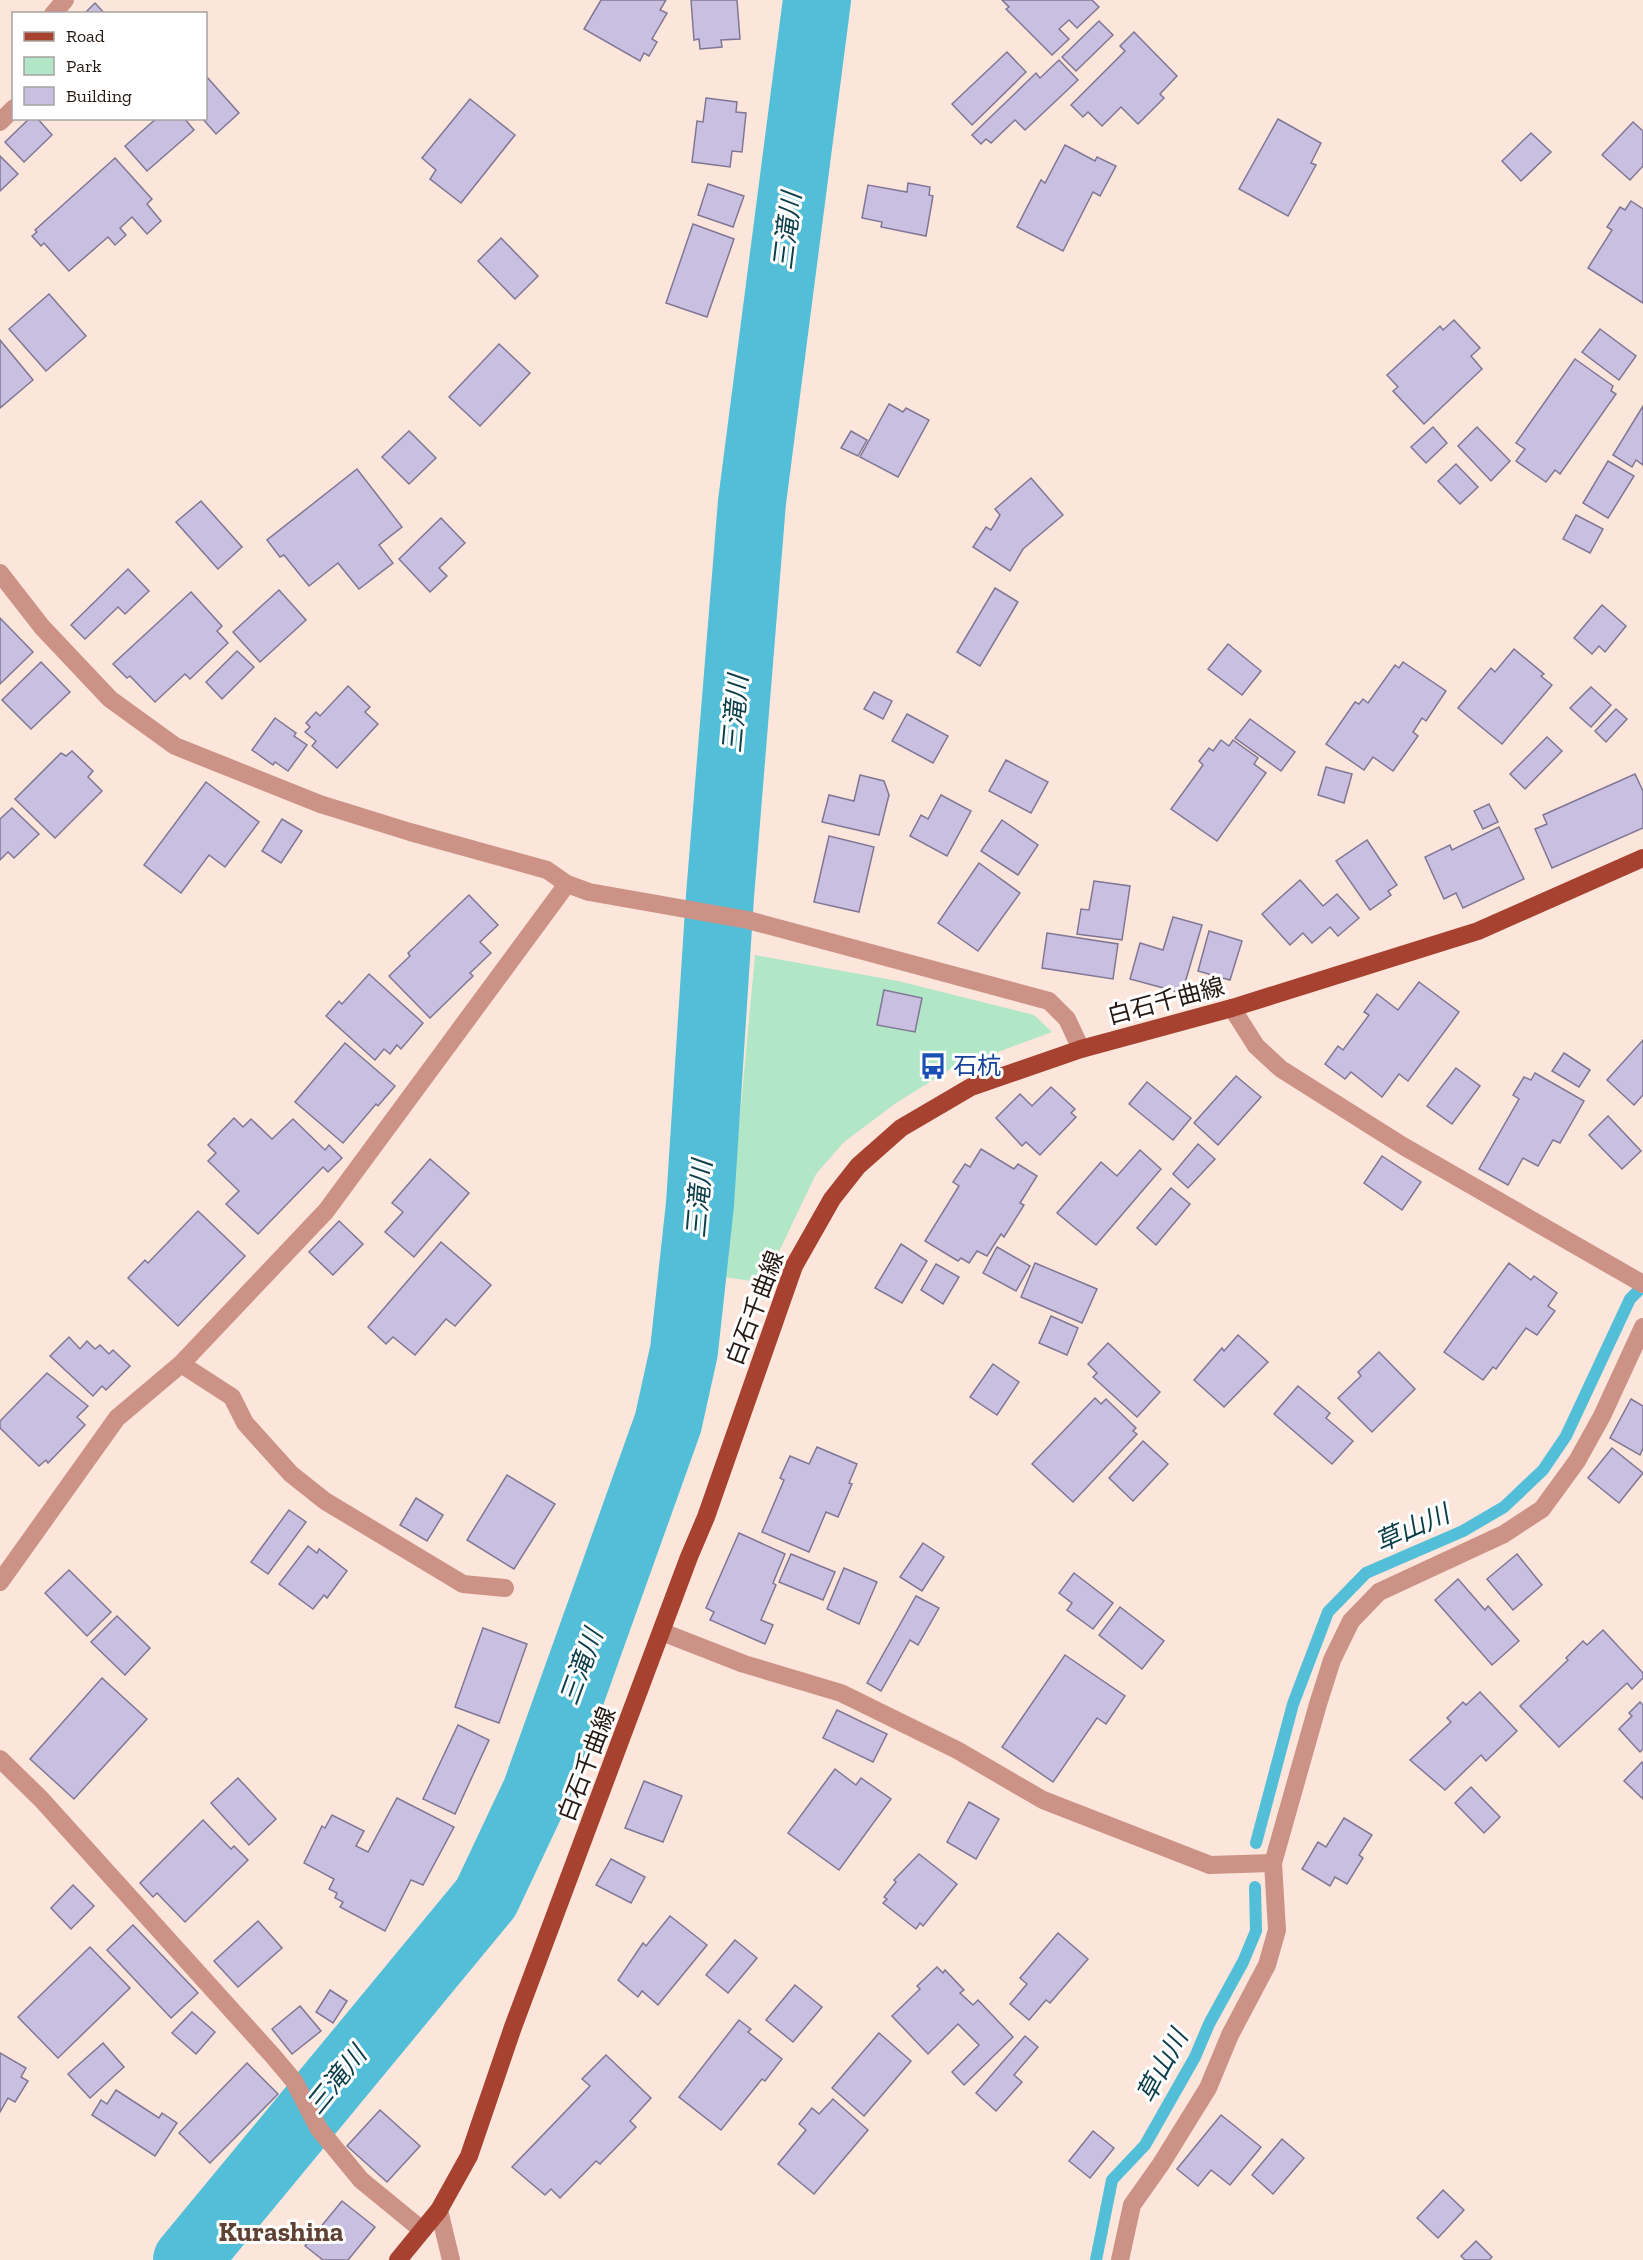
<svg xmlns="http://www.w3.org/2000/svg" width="1643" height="2260" viewBox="0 0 1643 2260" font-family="'Zilla Slab','Noto Sans JP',serif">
	<rect width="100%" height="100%" fill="#fce6db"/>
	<path fill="#b1e7c6" d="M755,955L898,981L1034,1015L1052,1032L949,1070L896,1103L844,1142L816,1174L764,1283L725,1277Z"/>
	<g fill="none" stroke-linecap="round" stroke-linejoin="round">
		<g stroke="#53bed7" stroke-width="12">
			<path d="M1256,1843L1293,1704L1328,1612L1366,1573L1463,1531L1504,1507L1543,1470L1566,1436L1630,1299L1643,1286"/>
			<path d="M1096,2260L1112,2180L1145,2145L1195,2057L1209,2024L1243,1962L1256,1931L1255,1887"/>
		</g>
		<path stroke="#53bed7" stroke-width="68" d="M187,2260L486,1898L536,1792L668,1423L684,1351L700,1204L720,896L752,502L817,0"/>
	</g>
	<g fill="#c9bfe0" stroke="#807795" stroke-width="1.5">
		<path d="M601,0H666L660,10L667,13L652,39L657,42L649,56L644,53L640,61L584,29Z"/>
		<path d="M691,0H737L740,39L721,40L722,47L700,49L699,39L694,40Z"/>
		<path d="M1002,0H1092L1099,7L1077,28L1069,20L1059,29L1069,39L1052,55L1006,9L1009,7Z"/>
		<path d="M95,3L105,14H84Z"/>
		<path d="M1099,21L1113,35L1076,71L1062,57Z"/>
		<path d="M1134,32L1177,76L1160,94L1164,98L1138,124L1121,107L1102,126L1088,112L1083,117L1071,105L1125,51L1120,46Z"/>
		<path d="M1007,52L1026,72L972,125L952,104Z"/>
		<path d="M1059,60L1078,80L1025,130L1015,120L991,143L986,139L981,144L972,135L1036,73L1040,78Z"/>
		<path d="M206,76L239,113L216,134L202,118H206Z"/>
		<path d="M706,98L737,102L736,112L746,113L742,152L732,151L730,167L692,162L697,121L703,122Z"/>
		<path d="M470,99L515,135L461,203L430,179L436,170L422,158Z"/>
		<path d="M30,118H37L52,135L24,162L5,142Z"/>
		<path d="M157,118H184L194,130L147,171L125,146Z"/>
		<path d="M1278,119L1321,143L1311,163L1316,165L1288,216L1239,189Z"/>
		<path d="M1633,122L1643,131V166L1630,180L1602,155Z"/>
		<path d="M1531,133L1551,152L1521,181L1502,161Z"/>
		<path d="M1065,145L1095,161L1097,157L1116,166L1100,196L1093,192L1063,251L1017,227L1041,180L1045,183Z"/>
		<path d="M0,156L18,174L0,191Z"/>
		<path d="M115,158L152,199L147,204L161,221L147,234L132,217L120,228L126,235L115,245L108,237L69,271L44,243L41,246L32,236L37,232L35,230Z"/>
		<path d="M908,183L930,187L929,195L933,196L926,236L881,227L882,222L862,218L868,185L907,192Z"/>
		<path d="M708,184L744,196L733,227L698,215Z"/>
		<path d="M1631,201L1643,209V303L1588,268L1612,230L1607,227L1620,207L1625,210Z"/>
		<path d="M693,224L734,239L707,317L666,303Z"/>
		<path d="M501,238L538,276L515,299L478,261Z"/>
		<path d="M49,294L86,336L46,371L9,329Z"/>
		<path d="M1454,320L1480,348L1471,356L1482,369L1424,424L1393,391L1398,387L1387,375L1440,326L1443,330Z"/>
		<path d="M1600,329L1636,356L1619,380L1582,352Z"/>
		<path d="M0,340L33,380L0,408Z"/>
		<path d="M499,344L530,373L480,426L449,397Z"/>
		<path d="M1575,359L1613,386L1611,391L1616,394L1560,474L1555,470L1546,482L1516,461L1525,449L1516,443Z"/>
		<path d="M889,404L903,412L906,408L929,420L898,477L860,457Z"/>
		<path d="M1643,406V465L1636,460L1632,467L1613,455Z"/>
		<path d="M1433,427L1447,443L1426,463L1411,447Z"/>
		<path d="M1477,427L1510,461L1491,481L1458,446Z"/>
		<path d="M409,431L436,458L409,484L382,457Z"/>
		<path d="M851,431L867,440L858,456L841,448Z"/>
		<path d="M1608,461L1634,476L1608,518L1583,503Z"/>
		<path d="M1456,464L1478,487L1460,504L1438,481Z"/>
		<path d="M357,469L402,527L379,545L393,563L359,589L338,563L309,586L284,555L280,557L267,540Z"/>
		<path d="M1031,478L1063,515L1023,549L1010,571L973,547L986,527L991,530L1000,515L995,509Z"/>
		<path d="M201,501L242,547L218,569L176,522Z"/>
		<path d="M1576,515L1603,529L1590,553L1563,539Z"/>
		<path d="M441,518L465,543L439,568L447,576L430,592L399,559Z"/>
		<path d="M128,569L149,591L125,614L118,607L85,639L71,625Z"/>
		<path d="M995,588L1018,602L980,666L957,652Z"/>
		<path d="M279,590L306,620L260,662L233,632Z"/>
		<path d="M191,592L222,626L217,631L228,643L190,679L185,674L155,702L130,676L127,678L113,664Z"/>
		<path d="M1602,605L1626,626L1605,652L1599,646L1592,654L1574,638Z"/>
		<path d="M0,618L33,652L0,684Z"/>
		<path d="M1228,644L1261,671L1242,695L1208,669Z"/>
		<path d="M1514,649L1544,674L1541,676L1552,685L1502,744L1458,708L1491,668L1495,672Z"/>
		<path d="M237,651L254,667L222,699L206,682Z"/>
		<path d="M41,662L70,692L31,729L2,700Z"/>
		<path d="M1403,662L1446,691L1426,721L1422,718L1413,732L1418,736L1393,771L1373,757L1364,770L1326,744L1355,702L1359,704L1363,699L1368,703L1395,665L1399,668Z"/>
		<path d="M348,686L370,707L365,712L378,724L337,768L312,746L316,741L305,732L310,727L306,723L316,712L320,716Z"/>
		<path d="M1591,687L1611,705L1591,727L1570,708Z"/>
		<path d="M874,692L892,701L883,719L864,709Z"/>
		<path d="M1616,709L1627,719L1606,742L1595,731Z"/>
		<path d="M907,714L948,736L933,763L892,741Z"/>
		<path d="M275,718L296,733L294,736L307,745L288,771L275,762L273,765L252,750Z"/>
		<path d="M1250,719L1295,752L1281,771L1235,738Z"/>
		<path d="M1547,737L1562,751L1525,789L1510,774Z"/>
		<path d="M1221,740L1229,746L1233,740L1258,758L1254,764L1266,773L1217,841L1171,809L1203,765L1199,761L1209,748L1213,751Z"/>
		<path d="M72,751L93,771L88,777L102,791L55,838L15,799L61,753L66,756Z"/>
		<path d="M1006,760L1048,782L1031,813L989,791Z"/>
		<path d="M1326,767L1352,774L1344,803L1318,795Z"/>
		<path d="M1635,774L1643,791V828L1552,868L1535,829L1547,824L1543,815Z"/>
		<path d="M860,775L884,781L889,795L879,835L822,822L829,795L854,801Z"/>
		<path d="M206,782L259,822L225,867L209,855L181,893L144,865Z"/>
		<path d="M941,795L971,811L947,856L910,836L921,815L928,819Z"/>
		<path d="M1489,804L1498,822L1483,829L1474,811Z"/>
		<path d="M12,808L39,834L14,858L8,852L0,860V819Z"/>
		<path d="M282,819L302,831L281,863L262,851Z"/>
		<path d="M1002,820L1038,845L1018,875L981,851Z"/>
		<path d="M1499,827L1524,879L1463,908L1456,893L1444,899L1425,857L1450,845L1452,850Z"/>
		<path d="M829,836L874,847L859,912L814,902Z"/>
		<path d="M1367,840L1397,885L1388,891L1391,895L1370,910L1336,861Z"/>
		<path d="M979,863L1020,893L978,951L938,923Z"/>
		<path d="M1300,880L1323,906L1337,894L1359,918L1338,936L1330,927L1312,943L1303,933L1290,945L1262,914Z"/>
		<path d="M1094,881L1130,886L1122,940L1077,934L1081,909L1089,910Z"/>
		<path d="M469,895L498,925L480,942L491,953L470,973L473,976L430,1018L389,976L410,956L408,953Z"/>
		<path d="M1173,917L1202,925L1182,993L1130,979L1140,943L1163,950Z"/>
		<path d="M1209,931L1242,941L1230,980L1198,971Z"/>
		<path d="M1047,933L1118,944L1113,979L1042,968Z"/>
		<path d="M369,974L423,1023L401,1049L397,1045L390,1054L384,1049L375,1060L326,1016L339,1001L342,1004Z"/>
		<path d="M1419,982L1459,1012L1408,1081L1399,1074L1382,1097L1351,1072L1345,1079L1325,1064L1338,1046L1343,1050L1369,1015L1364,1012L1377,994L1398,1010Z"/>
		<path d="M884,990L922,998L915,1032L877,1025Z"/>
		<path d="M1643,1040V1095L1634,1105L1607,1080Z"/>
		<path d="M345,1043L395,1086L378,1106L376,1104L343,1143L295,1102Z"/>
		<path d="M1564,1053L1590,1070L1579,1087L1552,1071Z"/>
		<path d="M1456,1068L1480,1086L1452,1124L1427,1106Z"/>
		<path d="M1535,1073L1584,1101L1560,1143L1553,1140L1538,1166L1523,1158L1508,1185L1479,1169L1519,1099L1513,1095L1524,1077L1531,1080Z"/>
		<path d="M1236,1076L1261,1097L1218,1145L1194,1123Z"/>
		<path d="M1147,1082L1191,1118L1173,1140L1129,1104Z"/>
		<path d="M1051,1087L1075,1109L1071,1113L1076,1117L1040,1155L1026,1142L1022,1146L996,1118L1020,1094L1032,1106Z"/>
		<path d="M1608,1116L1641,1151L1622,1169L1589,1135Z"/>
		<path d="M234,1118L243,1127L251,1119L272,1139L293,1119L325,1150L329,1145L342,1158L328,1172L323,1167L258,1234L226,1204L239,1191L208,1161L216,1153L208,1145Z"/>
		<path d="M1198,1144L1215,1159L1188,1188L1173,1174Z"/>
		<path d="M981,1149L1014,1169L1018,1164L1037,1176L1020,1203L1024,1205L1004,1237L1001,1234L987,1256L977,1251L969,1263L961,1258L958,1261L925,1241L959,1186L953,1182L965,1164L970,1167Z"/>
		<path d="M1140,1150L1161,1169L1096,1245L1057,1213L1101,1162L1117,1176Z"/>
		<path d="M1382,1156L1421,1182L1402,1210L1364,1183Z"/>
		<path d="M430,1159L469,1193L414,1257L385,1232L403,1212L392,1203Z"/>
		<path d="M1171,1188L1190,1204L1156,1245L1137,1228Z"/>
		<path d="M198,1211L245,1256L178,1326L128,1278L145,1260L148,1263Z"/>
		<path d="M339,1221L363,1244L333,1275L309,1252Z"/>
		<path d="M441,1242L491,1285L455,1326L446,1319L415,1355L393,1337L386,1344L368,1327Z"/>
		<path d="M901,1244L927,1261L902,1303L875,1288Z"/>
		<path d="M997,1247L1030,1266L1016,1291L983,1273Z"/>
		<path d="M1035,1263L1097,1289L1082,1323L1021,1297Z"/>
		<path d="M1509,1263L1531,1280L1534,1276L1557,1293L1548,1306L1555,1311L1537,1335L1526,1328L1496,1369L1493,1367L1483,1380L1444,1352Z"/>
		<path d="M936,1264L959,1277L943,1304L921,1290Z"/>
		<path d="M1051,1316L1078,1328L1067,1355L1039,1343Z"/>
		<path d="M1238,1335L1268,1362L1224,1407L1194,1380L1222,1348L1224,1351Z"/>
		<path d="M69,1337L80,1349L87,1341L95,1349L100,1345L109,1354L113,1350L130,1366L106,1390L102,1386L93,1396L50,1356Z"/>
		<path d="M1108,1343L1160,1392L1137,1417L1093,1377L1097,1373L1088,1364Z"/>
		<path d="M1379,1352L1415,1389L1372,1432L1338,1398L1361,1376L1358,1372Z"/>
		<path d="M993,1364L1019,1382L997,1415L970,1397Z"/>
		<path d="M47,1373L88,1406L77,1417L85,1425L48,1463L46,1460L39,1466L0,1428V1421Z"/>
		<path d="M1298,1386L1330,1413L1326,1418L1353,1441L1332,1464L1274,1414Z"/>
		<path d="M1095,1398L1101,1404L1106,1399L1136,1428L1133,1431L1137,1434L1073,1502L1032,1464Z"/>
		<path d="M1631,1399L1643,1406V1448L1640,1455L1610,1438Z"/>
		<path d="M1143,1441L1168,1464L1133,1501L1109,1478Z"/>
		<path d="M817,1447L857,1464L849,1483L852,1484L838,1517L826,1512L809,1552L762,1532L784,1480L780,1478L790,1456L809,1464Z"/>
		<path d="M1612,1448L1643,1473L1619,1503L1588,1478Z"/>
		<path d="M507,1475L555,1504L514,1569L467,1540Z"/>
		<path d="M416,1498L443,1515L427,1541L400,1525Z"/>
		<path d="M289,1510L306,1522L268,1574L251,1562Z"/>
		<path d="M739,1533L785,1554L773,1583L776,1585L761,1620L773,1625L765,1644L710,1620L714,1612L706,1608Z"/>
		<path d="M923,1543L944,1557L922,1591L900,1577Z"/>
		<path d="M308,1546L317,1553L319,1549L347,1571L327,1598L324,1595L313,1609L279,1584Z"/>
		<path d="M791,1554L835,1572L823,1600L779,1582Z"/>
		<path d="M1517,1554L1542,1585L1513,1610L1487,1579Z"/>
		<path d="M844,1568L877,1582L859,1624L827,1609Z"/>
		<path d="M69,1570L111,1612L87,1636L45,1593Z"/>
		<path d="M1074,1573L1113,1603L1093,1629L1067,1610L1072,1603L1059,1593Z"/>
		<path d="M1458,1579L1485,1610L1488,1606L1519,1641L1492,1665L1435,1600Z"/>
		<path d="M916,1596L939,1608L918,1645L910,1640L881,1691L867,1683Z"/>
		<path d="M1120,1607L1164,1641L1142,1669L1099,1635Z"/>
		<path d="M117,1616L150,1648L125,1675L91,1642Z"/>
		<path d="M483,1628L527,1644L499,1723L455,1707Z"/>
		<path d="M1603,1630L1643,1673V1678L1632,1689L1627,1683L1559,1747L1520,1706L1568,1660L1566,1658L1583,1641L1587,1645Z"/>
		<path d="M1065,1655L1125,1696L1106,1724L1097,1718L1053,1782L1002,1747Z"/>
		<path d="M102,1678L147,1719L74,1799L30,1759Z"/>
		<path d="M1480,1692L1517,1731L1486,1761L1481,1755L1445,1790L1410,1760L1451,1722L1447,1718L1463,1702L1466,1705Z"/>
		<path d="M1640,1702L1643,1705V1749L1640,1752L1619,1729L1632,1716L1629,1713Z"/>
		<path d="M837,1710L887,1734L873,1762L823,1738Z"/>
		<path d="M458,1725L489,1740L455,1814L423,1799Z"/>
		<path d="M1642,1762L1643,1763V1799L1624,1781Z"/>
		<path d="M835,1769L856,1785L861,1778L891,1799L839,1870L788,1833Z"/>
		<path d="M238,1778L276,1819L249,1845L211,1803Z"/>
		<path d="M644,1781L682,1796L663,1842L625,1828Z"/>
		<path d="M1471,1787L1500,1817L1484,1833L1455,1803Z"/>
		<path d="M397,1798L454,1827L423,1885L411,1880L385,1931L340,1907L343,1902L335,1898L337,1893L329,1889L334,1879L304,1863L322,1826L325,1828L332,1815L364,1831L356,1846L368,1852Z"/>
		<path d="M969,1802L999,1819L976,1859L947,1842Z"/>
		<path d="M1344,1818L1372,1835L1359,1855L1363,1858L1347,1884L1335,1877L1330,1886L1302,1869L1318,1842L1326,1847Z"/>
		<path d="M203,1820L231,1849L234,1846L248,1860L185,1922L157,1893L153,1897L140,1883Z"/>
		<path d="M919,1854L957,1884L923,1926L920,1923L916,1929L883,1903L887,1899L884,1897L896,1882L894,1880Z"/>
		<path d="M611,1859L645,1877L631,1903L596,1885Z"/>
		<path d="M73,1885L94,1906L71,1929L51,1908Z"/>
		<path d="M670,1916L707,1945L658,2005L642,1991L638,1997L618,1980L643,1943L646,1946Z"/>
		<path d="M258,1921L282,1948L238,1987L214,1961Z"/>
		<path d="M133,1925L198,1993L171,2018L107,1950Z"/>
		<path d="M1058,1933L1088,1959L1050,2003L1046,2000L1029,2020L1010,2004L1027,1984L1020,1978Z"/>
		<path d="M735,1940L757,1958L728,1993L706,1975Z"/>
		<path d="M90,1947L130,1988L58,2058L18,2017Z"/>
		<path d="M937,1967L943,1973L945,1970L964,1990L960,1993L973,2005L978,2000L1013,2037L964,2085L952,2072L979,2045L958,2024L928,2054L892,2016L920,1989L917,1986Z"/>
		<path d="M795,1985L822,2007L793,2042L766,2020Z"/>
		<path d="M330,1990L347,2001L333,2023L316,2012Z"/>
		<path d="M300,2006L321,2031L292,2054L272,2029Z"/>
		<path d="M192,2012L215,2032L196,2054L172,2033Z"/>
		<path d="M739,2020L751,2029L748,2032L782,2059L765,2081L762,2079L721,2130L679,2097Z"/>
		<path d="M879,2033L911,2061L864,2116L832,2088Z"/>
		<path d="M1025,2036L1038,2047L1014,2075L1022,2082L996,2111L976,2093Z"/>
		<path d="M103,2043L124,2067L90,2098L68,2074Z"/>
		<path d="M0,2053L26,2068L21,2077L28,2081L15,2102L8,2098L0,2112Z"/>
		<path d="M606,2055L651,2098L630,2121L636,2127L600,2164L596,2161L560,2198L551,2189L545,2195L512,2167L590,2086L582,2079Z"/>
		<path d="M247,2063L278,2094L210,2163L179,2133Z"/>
		<path d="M116,2090L159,2118L162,2113L177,2123L155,2156L92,2115L101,2100L107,2104Z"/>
		<path d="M833,2099L868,2130L814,2194L778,2164L806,2130L799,2124L812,2108L819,2114Z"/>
		<path d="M380,2110L420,2146L387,2182L347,2146Z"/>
		<path d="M1221,2115L1261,2147L1230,2185L1211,2170L1198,2186L1177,2169Z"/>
		<path d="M1093,2131L1114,2148L1090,2178L1069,2161Z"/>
		<path d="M1282,2139L1304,2158L1273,2194L1252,2175Z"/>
		<path d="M1443,2190L1464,2210L1438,2238L1417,2218Z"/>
		<path d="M342,2201L375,2227L348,2260H323L305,2246Z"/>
		<path d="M1476,2241L1492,2257L1489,2260H1465L1461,2256Z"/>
	</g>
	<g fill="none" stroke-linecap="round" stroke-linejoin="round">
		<g stroke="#cd9286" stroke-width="18">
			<path d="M53,14L65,0"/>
			<path d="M0,122L14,108"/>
			<path d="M0,573L42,627L110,699L175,746L320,804L410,832L547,870L567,884L589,892L748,920L1049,1001L1067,1019L1081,1049"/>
			<path d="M1232,1008L1256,1046L1281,1069L1403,1146L1643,1284"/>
			<path d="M181,1364L232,1397L245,1423L291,1474L325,1501L463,1584L505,1588"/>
			<path d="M0,1582L117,1418L181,1364L326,1211L567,884"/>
			<path d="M662,1632L744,1664L841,1693L957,1750L1043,1800L1210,1865L1273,1863"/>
			<path d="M0,1759L41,1799L273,2056L294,2081L319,2129L361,2180L422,2230"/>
			<path d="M439,2210L451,2260"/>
			<path d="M1120,2260L1132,2205L1161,2164L1208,2088L1230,2035L1267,1965L1277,1930L1273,1863L1318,1704L1332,1660L1351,1621L1379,1592L1504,1534L1542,1509L1577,1461L1602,1416L1643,1327"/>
		</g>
		<path stroke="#a84230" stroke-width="18" d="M398,2260L439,2210L469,2156L513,2027L689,1557L706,1517L794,1266L832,1199L858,1166L901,1128L971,1087L1081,1049L1232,1008L1478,931L1643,858"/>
	</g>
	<defs>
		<symbol id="bus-bare" viewBox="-9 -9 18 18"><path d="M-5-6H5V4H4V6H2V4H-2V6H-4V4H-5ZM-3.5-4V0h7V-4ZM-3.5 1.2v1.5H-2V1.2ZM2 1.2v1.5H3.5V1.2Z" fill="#1a4fb4" stroke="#fff" stroke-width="2.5" paint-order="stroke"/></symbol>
	</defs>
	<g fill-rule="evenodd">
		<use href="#bus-bare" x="914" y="1047" width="38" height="38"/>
	</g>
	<g text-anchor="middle" stroke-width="6" stroke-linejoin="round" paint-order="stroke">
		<g font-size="24" fill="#251912" stroke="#fff">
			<text transform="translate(1166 1001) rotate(-15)" y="8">白石千曲線</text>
			<text transform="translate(755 1308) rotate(-69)" y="8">白石千曲線</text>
			<text transform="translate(587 1764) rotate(-69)" y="8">白石千曲線</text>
		</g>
		<g font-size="24" fill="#164399" stroke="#fff" text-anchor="start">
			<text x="953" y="1074">石杭</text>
		</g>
		<g font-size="26" font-style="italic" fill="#0c3e49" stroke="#fff">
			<text transform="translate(787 231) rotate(-83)" y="9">三滝川</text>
			<text transform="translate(735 714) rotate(-85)" y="9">三滝川</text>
			<text transform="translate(699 1199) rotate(-85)" y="9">三滝川</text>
			<text transform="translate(1412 1528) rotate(-24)" y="9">草山川</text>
			<text transform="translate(581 1667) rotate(-70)" y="9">三滝川</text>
			<text transform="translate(1162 2066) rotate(-62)" y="9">草山川</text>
			<text transform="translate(336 2080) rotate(-51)" y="9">三滝川</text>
		</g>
		<g font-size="27" font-weight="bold" fill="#5e4132" stroke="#fff">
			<text x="281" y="2241">Kurashina</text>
		</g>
	</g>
	<rect x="12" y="12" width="195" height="108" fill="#ffffff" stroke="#a8a3a0" stroke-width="1.5"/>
	<rect x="24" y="32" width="30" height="9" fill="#a84230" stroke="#a8a3a0" stroke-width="1.5"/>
	<text x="66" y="42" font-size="18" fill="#251912">Road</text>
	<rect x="24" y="57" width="30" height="18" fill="#b1e7c6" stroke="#a8a3a0" stroke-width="1.5"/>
	<text x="66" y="72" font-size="18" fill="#251912">Park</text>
	<rect x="24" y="87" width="30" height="18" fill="#c9bfe0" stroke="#a8a3a0" stroke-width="1.5"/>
	<text x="66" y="102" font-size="18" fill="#251912">Building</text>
</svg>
